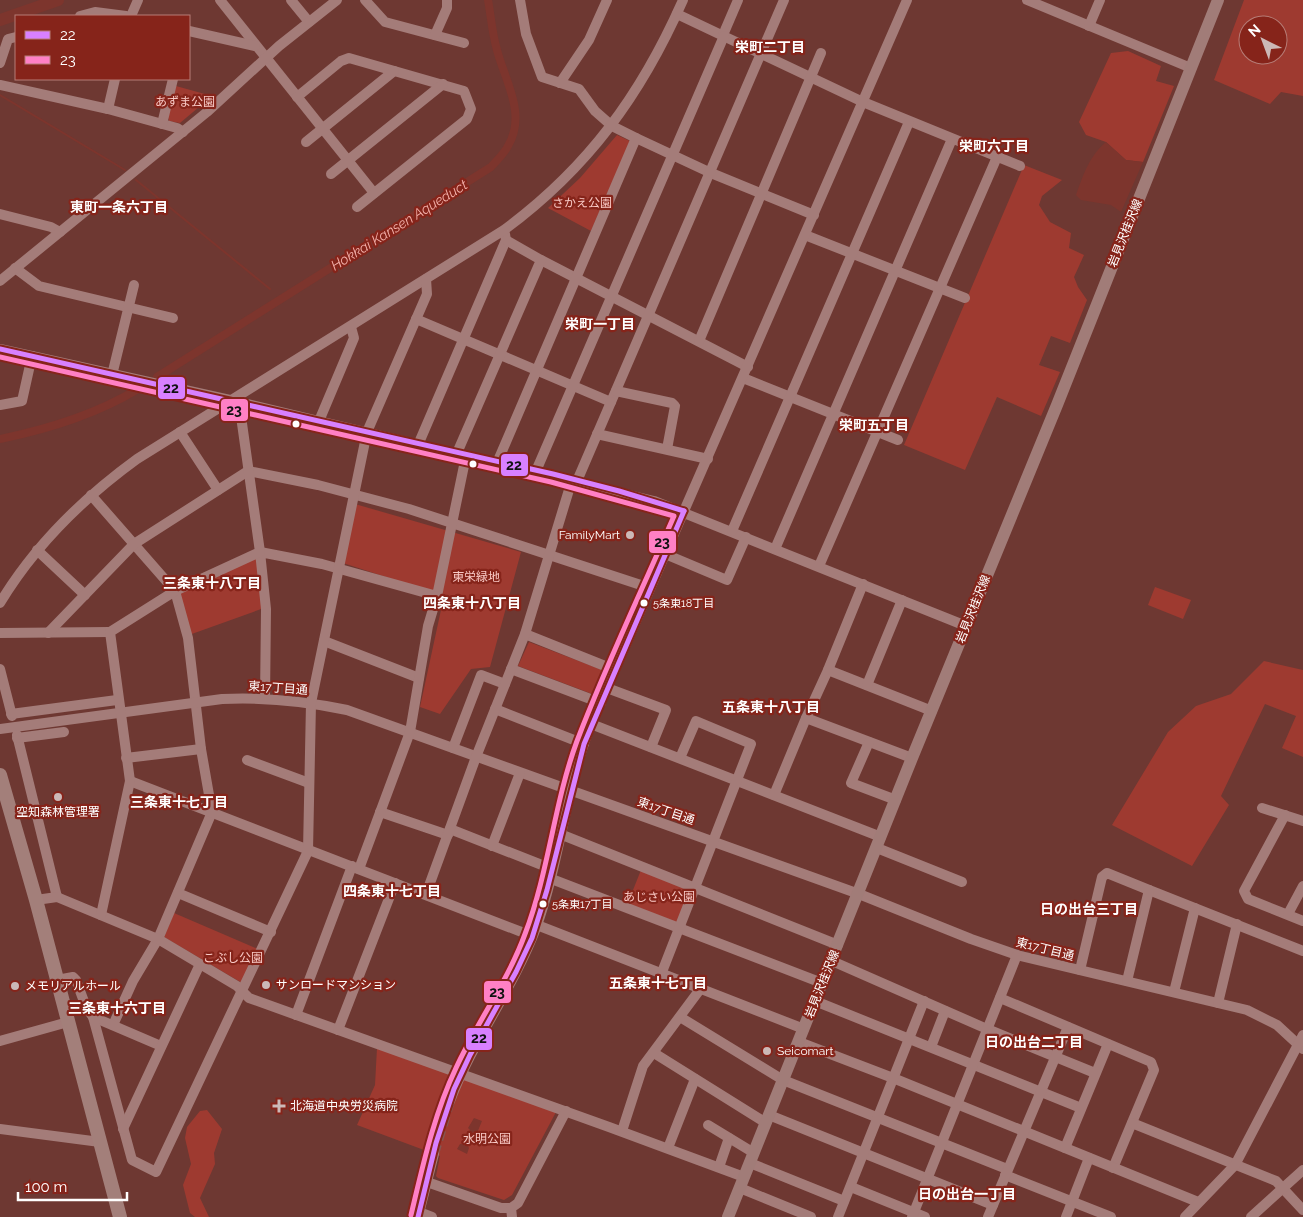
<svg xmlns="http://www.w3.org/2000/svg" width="1303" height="1217" viewBox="0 0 1303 1217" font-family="Raleway,'Noto Sans JP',sans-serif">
	<rect width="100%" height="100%" fill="#6e3832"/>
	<g fill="#9e3a30" fill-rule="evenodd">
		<path d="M1244,0H1303V96L1281,92L1270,104L1214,80ZM1248,25H1278V55H1248Z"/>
		<path d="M1128,51L1161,66L1156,81L1174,86L1143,162L1126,160L1106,142L1086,135L1079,122L1111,53Z"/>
		<path d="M176,86L212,96L180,123L169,121L168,117Z"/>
		<path d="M617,135L630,141L591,231L548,208L580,178Z"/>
		<path d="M1024,165L1062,180L1042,196L1039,205L1050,222L1071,233L1069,248L1084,255L1074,277L1078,287L1087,300L1070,343L1051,336L1039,365L1060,372L1041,416L997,397L965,470L904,445Z"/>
		<path d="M355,504L521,552L490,667L471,669L440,714L420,707L444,596L340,562Z"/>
		<path d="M258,557L264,608L189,635L178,592Z"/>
		<path d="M1155,587L1191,600L1183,619L1148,605Z"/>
		<path d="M529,642L605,671L595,695L518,666Z"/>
		<path d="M1264,661L1303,670V757L1282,748L1296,716L1265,704L1221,796L1229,805L1192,866L1112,825L1168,732L1196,706L1231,694Z"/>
		<path d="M641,870L690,889L677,924L627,905Z"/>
		<path d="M174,913L258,949L242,983L164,937Z"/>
		<path d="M377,1048L556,1112L512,1195L504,1200L438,1178L436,1176L440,1156L357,1125L375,1085Z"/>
		<path d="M207,1110L222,1129L214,1153L215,1164L200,1198L209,1217H195L190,1213L183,1185L191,1164L185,1138L187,1127L200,1111Z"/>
	</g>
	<g fill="#7d352d">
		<path d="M1106,142L1126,160L1143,162L1121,212L1111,205L1081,200L1076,195C1083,176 1089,156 1106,142Z"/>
		<path d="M474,1118L482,1121L477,1133L473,1132L467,1144L469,1148L467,1154L457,1149L460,1144L465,1143L470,1130L468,1128Z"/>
	</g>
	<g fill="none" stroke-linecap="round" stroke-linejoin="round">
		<g stroke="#7d352d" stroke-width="2">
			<path d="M0,95L125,170"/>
			<path d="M136,180L270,289"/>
		</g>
		<g stroke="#7d352d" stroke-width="8">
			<path d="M157,377L491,167C497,160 504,154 508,146C527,114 505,81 497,50C492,33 491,16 488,0"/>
			<path d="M0,439C49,429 95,415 138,389"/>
		</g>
		<path stroke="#7d352d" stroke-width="12" d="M0,20L58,0"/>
		<path stroke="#845651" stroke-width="10" stroke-dasharray="10 5" stroke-linecap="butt" d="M434,1154L450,1101"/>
		<g stroke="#a47c79" stroke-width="10">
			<path d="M220,0L374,193"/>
			<path d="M291,0L309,22"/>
			<path d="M365,0L385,22L464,43"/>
			<path d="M1027,0L1191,68"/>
			<path d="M677,14L863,102L1020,166"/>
			<path d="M80,16L95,12L126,16"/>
			<path d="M131,16L138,0"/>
			<path d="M1089,26L1100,0"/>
			<path d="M189,31L255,46"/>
			<path d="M435,35L447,8V0"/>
			<path d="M723,35L738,0"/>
			<path d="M0,63L8,39L16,37"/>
			<path d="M560,83L589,40L607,0"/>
			<path d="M0,85L108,109L177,128L183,132"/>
			<path d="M297,97L341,61L349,58L464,91L471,109L467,119L357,207"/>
			<path d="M108,109L115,79"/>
			<path d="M162,124L173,79"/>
			<path d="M636,138L711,173L814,215"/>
			<path d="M306,142L394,71"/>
			<path d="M331,174L443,84"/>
			<path d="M0,214L51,227L60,232"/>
			<path d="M805,235L965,298"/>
			<path d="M541,260L748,367"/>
			<path d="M15,268L39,286L173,318"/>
			<path d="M0,281L207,112L279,46L337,0"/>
			<path d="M416,319L611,402L784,0"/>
			<path d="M699,341L821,53"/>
			<path d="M0,349L239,402L654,501L966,626"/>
			<path d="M112,375L134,285"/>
			<path d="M743,378L898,440"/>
			<path d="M616,391L672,403L675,406L667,449"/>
			<path d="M0,405L22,401L32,356"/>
			<path d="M319,421L354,338L351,327"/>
			<path d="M180,432L218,490"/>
			<path d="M597,434L708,459"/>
			<path d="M418,445L506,240L505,234"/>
			<path d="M457,453L541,260L506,240"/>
			<path d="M497,463L636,138L612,126L595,111L579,89L542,77L526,34L520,0"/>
			<path d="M536,471L724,36"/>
			<path d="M577,481L611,402"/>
			<path d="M91,495L175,591L188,638L201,749L212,812L158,939L133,981L113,1025"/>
			<path d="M732,531L909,122"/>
			<path d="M775,549L952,139"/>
			<path d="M37,550L85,595"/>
			<path d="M665,554L727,580L746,537"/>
			<path d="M819,566L997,157"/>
			<path d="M0,603C35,545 82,499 137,459L504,230C588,168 641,95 683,0"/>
			<path d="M0,633L110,632"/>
			<path d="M48,633L134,544L248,471L318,485L409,509L650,588"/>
			<path d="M525,634L615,670"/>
			<path d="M324,641L419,678"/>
			<path d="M0,669L12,716"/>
			<path d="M511,669L601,703"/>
			<path d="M828,670L932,711"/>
			<path d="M867,685L902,600"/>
			<path d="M607,688L666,710L651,747"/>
			<path d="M265,699L266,609L260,552L322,564L437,596L466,456"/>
			<path d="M495,709L584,744"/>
			<path d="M11,714L117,700"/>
			<path d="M806,718L912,758"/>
			<path d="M591,724L881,837"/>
			<path d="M0,729L222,699C264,697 305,701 347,710L859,894L971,939L1017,955L1247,1010L1277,1025L1303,1049"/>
			<path d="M17,735L57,897"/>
			<path d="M17,738L64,732"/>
			<path d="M869,742L851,783L896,800"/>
			<path d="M453,748L481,675L505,684"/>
			<path d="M126,758L201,749"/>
			<path d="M247,760L309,783"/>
			<path d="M130,781L532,936"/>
			<path d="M774,795L806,718L828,670L863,584"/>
			<path d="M1262,808L1303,821"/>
			<path d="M380,812L448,835"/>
			<path d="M1285,815L1244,891L1248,899L1303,921"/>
			<path d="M450,829L552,869"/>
			<path d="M560,834L838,945"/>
			<path d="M492,846L520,773"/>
			<path d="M877,848L962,882"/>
			<path d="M359,869L410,732L428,626L437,596"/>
			<path d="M549,878L822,983"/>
			<path d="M1149,890L1303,951"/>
			<path d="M178,893L271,932"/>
			<path d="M426,894L476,757L525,634L572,480"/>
			<path d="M36,900L57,897L158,939L237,986L249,998L609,1127L744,1177"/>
			<path d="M1288,914L1303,886"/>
			<path d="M101,915L130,781L110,632L175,591L260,552L239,402"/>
			<path d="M537,925L804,1029"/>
			<path d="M832,961L987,1029L1095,1073"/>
			<path d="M1080,970L1102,877L1107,873L1149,890L1127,981"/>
			<path d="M662,972L751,744L696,721L680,758"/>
			<path d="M57,980L73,977L76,980L86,1007L93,1017L161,1046"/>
			<path d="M1174,992L1195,908"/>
			<path d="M1000,998L1151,1062L1154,1070L1113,1168"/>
			<path d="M815,1001L1081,1108"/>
			<path d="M1218,1003L1237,924"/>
			<path d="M296,1015L352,866"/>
			<path d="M93,1017L132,1160L156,1172L308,851L311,703L367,432L427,294L426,279"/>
			<path d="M680,1017L783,1080L1007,1169"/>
			<path d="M338,1030L395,883"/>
			<path d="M0,1041L68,1022"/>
			<path d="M799,1042L893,1078L1198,1202"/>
			<path d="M931,1047L945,1011"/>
			<path d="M654,1053L766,1123"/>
			<path d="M450,1101C473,1040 513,989 536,928C560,862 565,790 591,724L907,0"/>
			<path d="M769,1115L993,1205"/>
			<path d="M1132,1123L1276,1181L1303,1210"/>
			<path d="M708,1125L754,1153"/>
			<path d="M0,1129L100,1142"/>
			<path d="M123,1129L200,964"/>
			<path d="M622,1131L643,1066L701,988"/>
			<path d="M668,1148L695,1079"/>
			<path d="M1065,1148L1108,1044"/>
			<path d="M750,1163L844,1201"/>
			<path d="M719,1167L729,1138"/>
			<path d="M1005,1175L1111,1217"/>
			<path d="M427,1182L501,1208H511"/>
			<path d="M851,1187L925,1217"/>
			<path d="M740,1188L811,1217"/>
			<path d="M419,1212L432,1217"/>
			<path d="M418,1217L434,1154"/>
			<path d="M512,1217L511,1208L518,1203L566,1111"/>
			<path d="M838,1217L924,1001"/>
			<path d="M912,1217L1017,955"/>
			<path d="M988,1217L1068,1027"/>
			<path d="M1066,1217L1089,1158"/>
			<path d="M1185,1217L1235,1165L1303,1035"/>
			<path d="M1251,1217L1303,1170"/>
		</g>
		<path stroke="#a17c78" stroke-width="12" d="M728,1217L912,758L1057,405L1218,0"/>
		<path stroke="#a37f7a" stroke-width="14" d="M0,775L36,900L120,1217"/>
		<defs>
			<g id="bus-1">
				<path d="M0,349L553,474L619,491L684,511"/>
				<path d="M418,1217L436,1143L454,1089L470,1055L516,972L532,938L547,890L584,744L684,511"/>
			</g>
			<path id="bus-2" d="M0,357L551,482L674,516C642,590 606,665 577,741C554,803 549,871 525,934C508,981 477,1022 456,1068C434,1114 423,1165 411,1215"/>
		</defs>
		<use href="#bus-1" stroke="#86241a" stroke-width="9"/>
		<use href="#bus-2" stroke="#86241a" stroke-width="9"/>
		<use href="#bus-1" stroke="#d880ff" stroke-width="5"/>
		<use href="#bus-2" stroke="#ff80c5" stroke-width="5"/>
	</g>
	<g fill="#fff" stroke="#86241a" stroke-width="2">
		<circle cx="296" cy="424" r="4.5"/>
		<circle cx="473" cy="464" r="4.5"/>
		<circle cx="644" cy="603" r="4.5"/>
		<circle cx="543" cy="904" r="4.5"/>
	</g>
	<g fill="#ccb9b7" stroke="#86241a" stroke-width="2">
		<circle cx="630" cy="535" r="5"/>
		<circle cx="58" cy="797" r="5"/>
		<circle cx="266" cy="985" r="5"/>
		<circle cx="15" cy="986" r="5"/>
		<circle cx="767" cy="1051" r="5"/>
		<path d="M276.5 1098.5h5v5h5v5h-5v5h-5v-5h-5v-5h5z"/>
	</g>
	<g text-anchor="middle" stroke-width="4.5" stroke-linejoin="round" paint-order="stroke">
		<g font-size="11" fill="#fff" stroke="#86241a" text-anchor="start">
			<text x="653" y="607">5条東18丁目</text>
			<text x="552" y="908">5条東17丁目</text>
		</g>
		<g font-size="12" fill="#f9cac6" stroke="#86241a">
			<text x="185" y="106">あずま公園</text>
			<text x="582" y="207">さかえ公園</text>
			<text x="476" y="581">東栄緑地</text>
			<text x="659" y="901">あじさい公園</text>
			<text x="233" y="962">こぶし公園</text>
			<text x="487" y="1143">水明公園</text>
		</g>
		<g font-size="12" fill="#fff" stroke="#86241a">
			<text transform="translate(1125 233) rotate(-68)" y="4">岩見沢桂沢線</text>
			<text transform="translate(973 609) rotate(-68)" y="4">岩見沢桂沢線</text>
			<text transform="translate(278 688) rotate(4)" y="4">東17丁目通</text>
			<text transform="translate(666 811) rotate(19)" y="4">東17丁目通</text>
			<text transform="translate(1045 949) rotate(14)" y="4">東17丁目通</text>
			<text transform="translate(822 984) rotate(-68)" y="4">岩見沢桂沢線</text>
		</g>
		<g font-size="12" fill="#fff" stroke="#86241a" text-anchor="start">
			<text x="620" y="539" text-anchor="end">FamilyMart</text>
			<text x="58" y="816" text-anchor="middle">空知森林管理署</text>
			<text x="276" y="989">サンロードマンション</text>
			<text x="25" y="990">メモリアルホール</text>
			<text x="777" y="1055">Seicomart</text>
			<text x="290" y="1110">北海道中央労災病院</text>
		</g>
		<g font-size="14" font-weight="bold" fill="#fff" stroke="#86241a">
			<text x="770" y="52">栄町二丁目</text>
			<text x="994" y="151">栄町六丁目</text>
			<text x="119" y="212">東町一条六丁目</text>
			<text x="600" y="329">栄町一丁目</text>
			<text x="874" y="430">栄町五丁目</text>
			<text x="212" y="588">三条東十八丁目</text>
			<text x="472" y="608">四条東十八丁目</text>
			<text x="771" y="712">五条東十八丁目</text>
			<text x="179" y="807">三条東十七丁目</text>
			<text x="392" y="896">四条東十七丁目</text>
			<text x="1089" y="914">日の出台三丁目</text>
			<text x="658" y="988">五条東十七丁目</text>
			<text x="117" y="1013">三条東十六丁目</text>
			<text x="1034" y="1047">日の出台二丁目</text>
			<text x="967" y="1199">日の出台一丁目</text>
		</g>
		<g font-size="14" font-style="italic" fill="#f4b2ac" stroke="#86241a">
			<text transform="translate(399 225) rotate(-32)" y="5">Hokkai Kansen Aqueduct</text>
		</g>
	</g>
	<g stroke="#86241a" stroke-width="2">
		<rect x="157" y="376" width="29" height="24" rx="5" fill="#d880ff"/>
		<rect x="220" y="398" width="29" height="24" rx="5" fill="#ff80c5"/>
		<rect x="500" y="453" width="29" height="24" rx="5" fill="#d880ff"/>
		<rect x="648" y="530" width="29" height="24" rx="5" fill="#ff80c5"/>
		<rect x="483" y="980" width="29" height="24" rx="5" fill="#ff80c5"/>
		<rect x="465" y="1027" width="28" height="24" rx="5" fill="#d880ff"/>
	</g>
	<g font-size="14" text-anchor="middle" font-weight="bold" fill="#111">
		<text x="171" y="393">22</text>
		<text x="234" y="415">23</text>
		<text x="514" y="470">22</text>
		<text x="662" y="547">23</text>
		<text x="497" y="997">23</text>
		<text x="479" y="1043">22</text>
	</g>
	<rect x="15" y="15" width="175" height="65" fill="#86241a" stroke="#b67c76"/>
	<rect x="25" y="31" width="25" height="8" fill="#d880ff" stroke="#b67c76"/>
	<text x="60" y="40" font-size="15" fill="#ffffff">22</text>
	<rect x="25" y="56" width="25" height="8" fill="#ff80c5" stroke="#b67c76"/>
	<text x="60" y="65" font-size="15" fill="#ffffff">23</text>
	<g transform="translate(1263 40) rotate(318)"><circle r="24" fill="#86241a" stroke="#b67c76"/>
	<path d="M0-4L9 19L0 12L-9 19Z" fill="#ccb9b7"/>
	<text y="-8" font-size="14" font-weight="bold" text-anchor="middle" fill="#ffffff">N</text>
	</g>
	<path d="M18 1192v8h109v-8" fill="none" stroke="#ffffff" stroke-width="2.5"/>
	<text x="25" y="1192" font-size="15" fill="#ffffff" stroke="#86241a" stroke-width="4" paint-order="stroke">100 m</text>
</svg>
